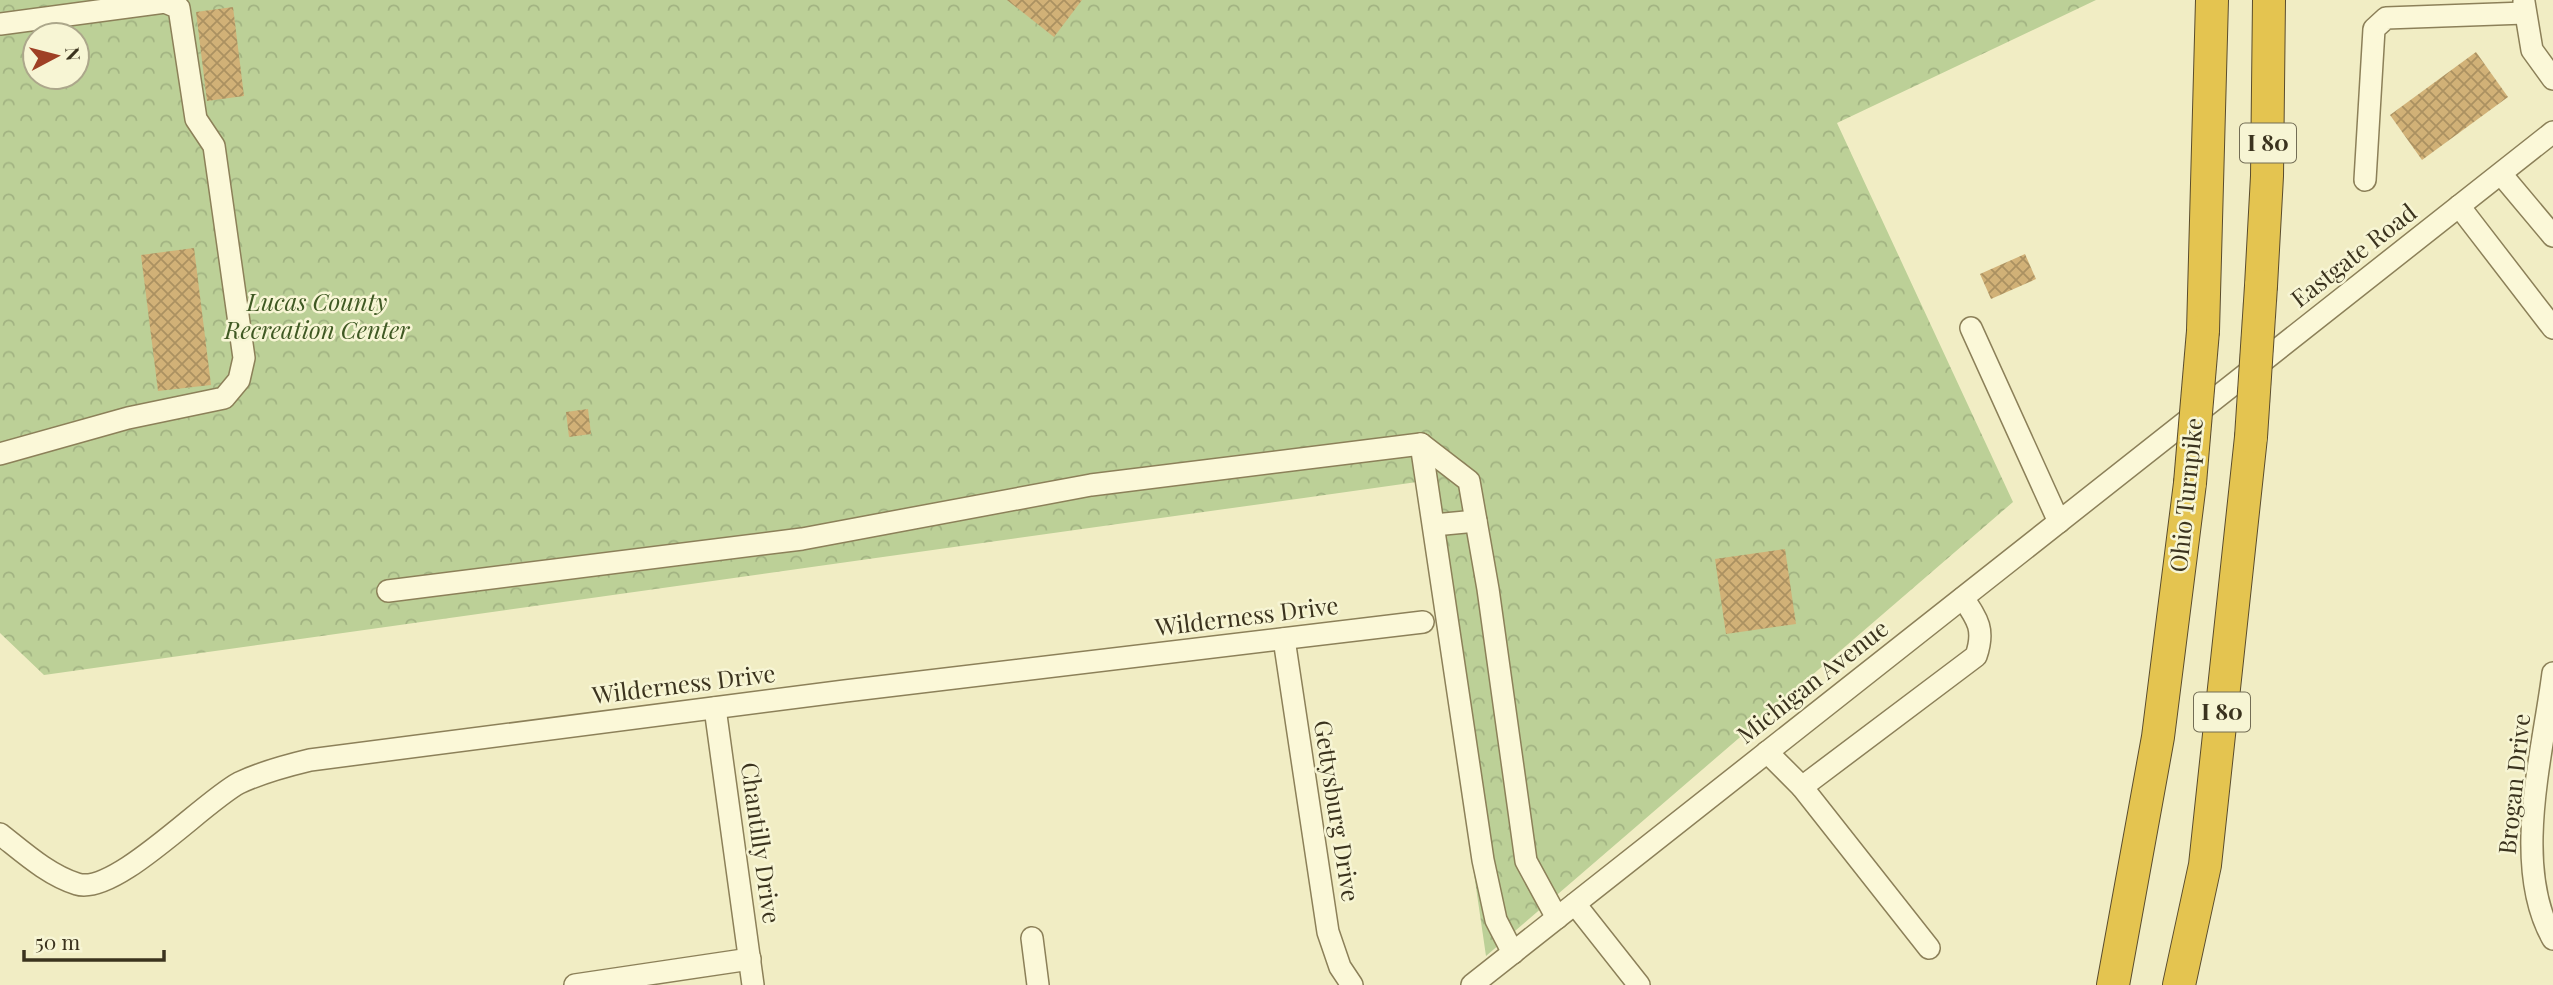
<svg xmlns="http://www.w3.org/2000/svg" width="2553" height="985" viewBox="0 0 2553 985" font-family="'Playfair Display',serif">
	<defs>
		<pattern id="forest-crowns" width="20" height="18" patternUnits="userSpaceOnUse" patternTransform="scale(1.75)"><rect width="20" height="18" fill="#bcd097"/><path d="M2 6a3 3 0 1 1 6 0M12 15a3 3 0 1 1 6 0" fill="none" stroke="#a2b382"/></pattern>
		<pattern id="building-cross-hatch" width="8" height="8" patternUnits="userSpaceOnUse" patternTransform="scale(1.75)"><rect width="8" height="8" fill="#d1b177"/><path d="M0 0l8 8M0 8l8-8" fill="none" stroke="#ab9161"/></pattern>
	</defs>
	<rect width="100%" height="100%" fill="#f1edc4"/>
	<path fill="url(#forest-crowns)" fill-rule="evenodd" d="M0,0H2096L1837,123L2013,502L1486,956L1417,482L44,675L0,633ZM35,35H77V77H35Z"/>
	<g fill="url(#building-cross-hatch)">
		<path d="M1007,0H1082L1054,37Z"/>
		<path d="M233,7L244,96L207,101L196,12Z"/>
		<path d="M2476,52L2508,97L2422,160L2390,115Z"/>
		<path d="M194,248L211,385L158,391L141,255Z"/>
		<path d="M2025,254L2036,279L1991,299L1980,274Z"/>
		<path d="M588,409L591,434L569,437L566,412Z"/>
		<path d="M1785,549L1796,624L1726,634L1715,559Z"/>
	</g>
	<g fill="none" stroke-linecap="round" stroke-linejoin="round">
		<defs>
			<g id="minor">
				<path d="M2524,2L2532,50L2553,79"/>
				<path d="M0,24L165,2L179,8L196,119L214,146L244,358L239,380L224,398L128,418L0,454"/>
				<path d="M2501,174L2553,236"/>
				<path d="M2365,180L2374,29L2386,18L2525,13"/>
				<path d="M2459,206L2553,328"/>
				<path d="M1971,328L2059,522"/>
				<path d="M1421,444L1483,860L1496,920L1513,953"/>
				<path d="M1434,525L1476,521"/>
				<path d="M388,591L802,539L1091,485L1421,444L1469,481L1488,589L1526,861L1557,918"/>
				<path d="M1284,639L1328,932L1340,967L1352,985"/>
				<path d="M2553,673C2543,753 2511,866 2553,939"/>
				<path d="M715,708L753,985"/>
				<path d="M1767,752L1802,787"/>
				<path d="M0,834C23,852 48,875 77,884C115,896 203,802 239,783C262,772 285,766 310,760L845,691L1423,622"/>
				<path d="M1575,904L1639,985"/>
				<path d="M1032,938L1038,985"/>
				<path d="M1929,948L1802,787L1976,656C1985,630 1978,620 1963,598"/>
				<path d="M575,985L750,959"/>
				<path d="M1472,985L2553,132"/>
			</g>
			<g id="highway">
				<path d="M2261,286L2267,176L2269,0"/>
				<path d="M2203,331L2212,0"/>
				<path d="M2113,985L2158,737L2190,483"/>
				<path d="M2179,985L2205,865L2251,437"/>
			</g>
		</defs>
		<use href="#minor" stroke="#8c8059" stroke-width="24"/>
		<use href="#highway" stroke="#5a4c2d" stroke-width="34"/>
		<use href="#minor" stroke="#fbf8d8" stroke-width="21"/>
		<use href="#highway" stroke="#e4c450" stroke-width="32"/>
		<defs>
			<g id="highway-bridge">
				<path d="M2251,437L2261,286"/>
				<path d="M2190,483L2203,331"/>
			</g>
		</defs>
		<use href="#highway-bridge" stroke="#5a4c2d" stroke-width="34" stroke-linecap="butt"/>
		<use href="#highway-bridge" stroke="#e4c450" stroke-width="32"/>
	</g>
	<g text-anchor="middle" stroke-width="5" stroke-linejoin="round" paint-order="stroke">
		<g fill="#f7f5d4" stroke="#736d55" stroke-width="2">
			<rect x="2240" y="123.5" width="56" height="39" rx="5"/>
			<rect x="2194" y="692.5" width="56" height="39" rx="5"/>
		</g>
		<g font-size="23" font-weight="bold" fill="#3b331e">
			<text x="2268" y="151">I 80</text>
			<text x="2222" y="720">I 80</text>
		</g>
		<g font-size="24" fill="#3b331e" stroke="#f7f5d4">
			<text transform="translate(2354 256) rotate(-38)" y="8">Eastgate Road</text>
			<text transform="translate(2187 495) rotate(-84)" y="8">Ohio Turnpike</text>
			<text transform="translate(1247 617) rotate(-7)" y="8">Wilderness Drive</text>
			<text transform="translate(1813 682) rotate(-38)" y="8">Michigan Avenue</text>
			<text transform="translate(684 685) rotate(-7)" y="8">Wilderness Drive</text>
			<text transform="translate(2515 784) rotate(-84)" y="8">Brogan Drive</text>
			<text transform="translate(1336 811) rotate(81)" y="8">Gettysburg Drive</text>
			<text transform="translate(760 843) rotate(82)" y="8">Chantilly Drive</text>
		</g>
		<g font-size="24" font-style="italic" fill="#3f5923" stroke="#f7f5d4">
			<text x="317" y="311">Lucas County<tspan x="317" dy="28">Recreation Center</tspan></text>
		</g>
	</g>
	<g transform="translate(56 56) rotate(83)"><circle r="33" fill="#f7f5d4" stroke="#aca78b" stroke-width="2"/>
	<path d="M0-5L12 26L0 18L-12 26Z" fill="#9f4025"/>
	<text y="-10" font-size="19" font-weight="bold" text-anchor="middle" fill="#3b331e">N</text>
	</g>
	<path d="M24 950v10h140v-10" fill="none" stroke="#3b331e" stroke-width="3.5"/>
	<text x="35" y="950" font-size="21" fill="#3b331e" stroke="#f7f5d4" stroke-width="5" paint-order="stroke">50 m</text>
</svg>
